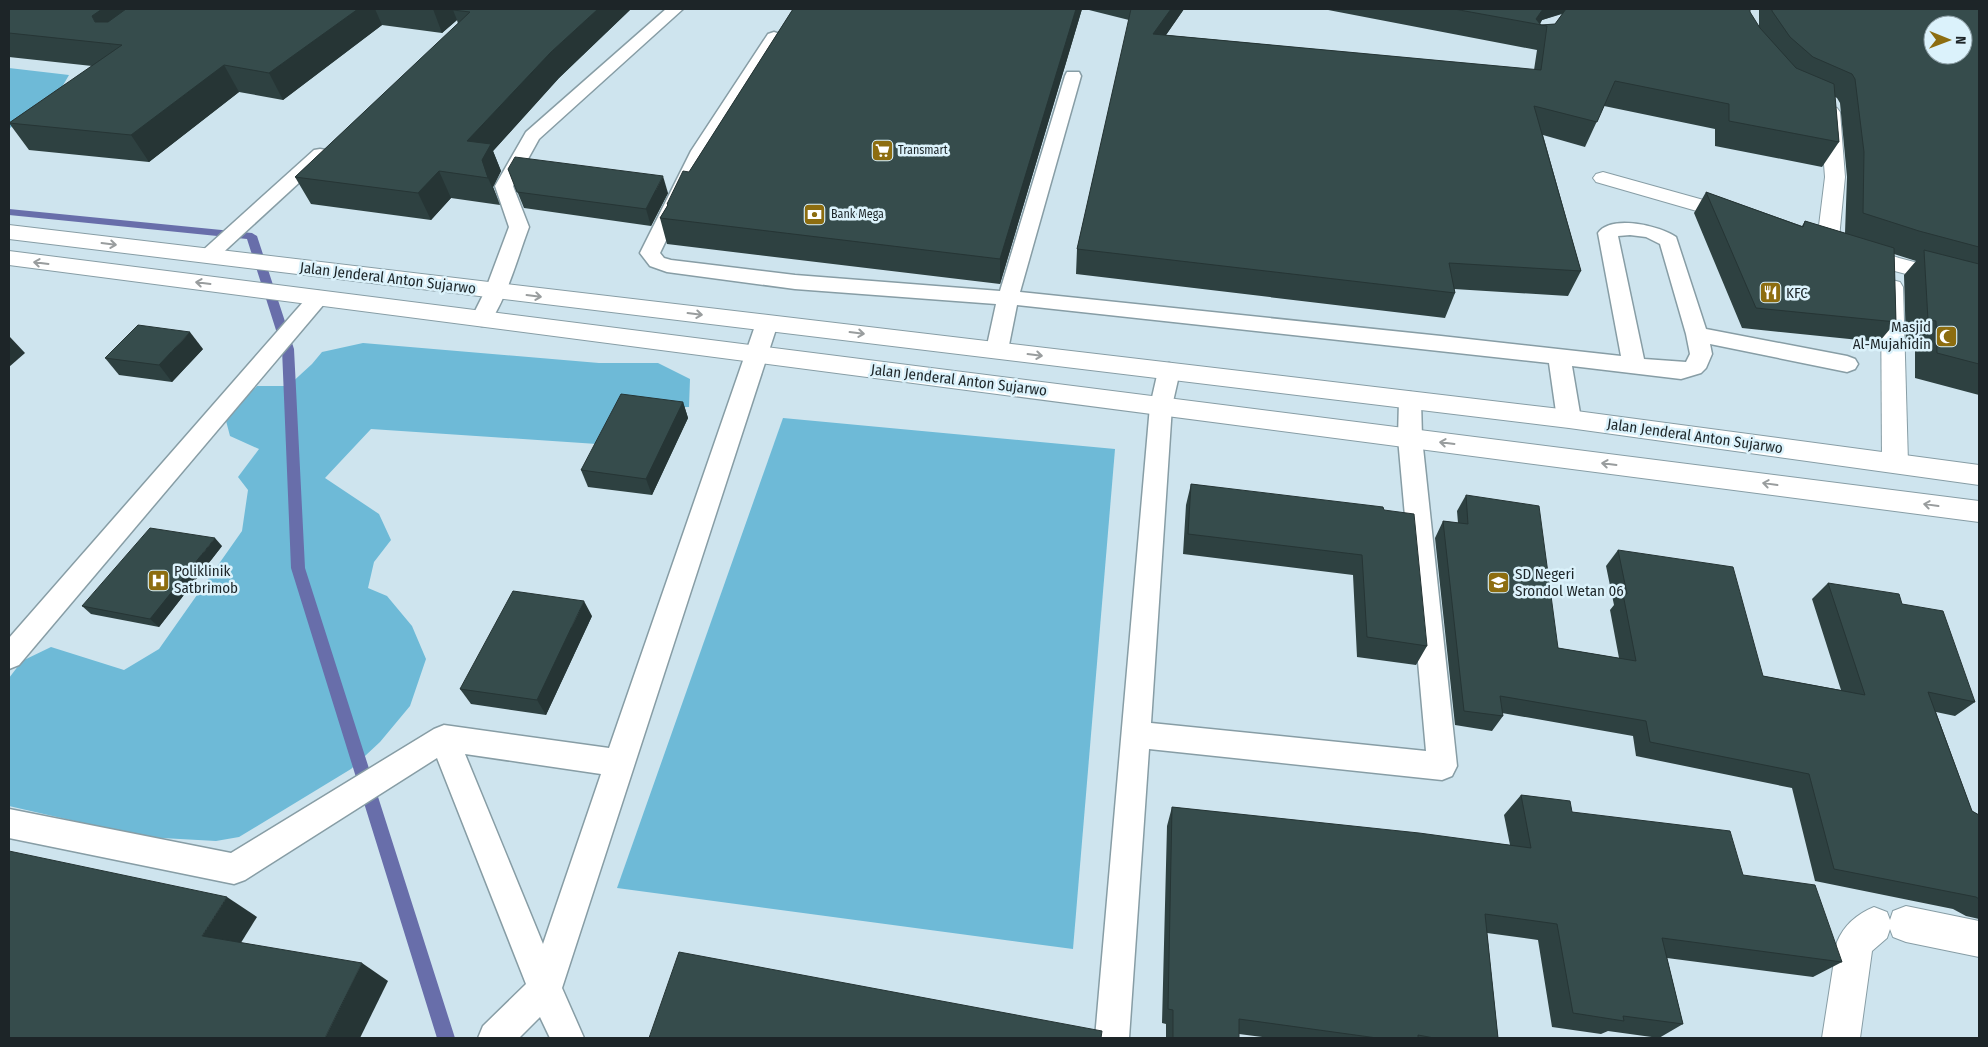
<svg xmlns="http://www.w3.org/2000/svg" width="1988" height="1047" viewBox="0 0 1988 1047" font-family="'Fira Sans Condensed',sans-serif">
	<rect width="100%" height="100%" fill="#cee4ee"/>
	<g fill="#6ebad7">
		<path d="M9,68L69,75L62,87L36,104L9,129Z"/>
		<path d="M363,343L599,363H658L690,379L689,407L626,408L608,419L597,444L371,429L325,478L379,514L391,540L374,562L368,588L387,596L412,626L426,659L410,706L380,742L351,769L239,837L216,841L144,837L9,806V678L22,661L51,647L124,670L159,649L242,531L248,490L238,477L259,449L230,436L225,417L257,386H288L312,364L322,352Z"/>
		<path d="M783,418L1115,449L1073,949L617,888Z"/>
	</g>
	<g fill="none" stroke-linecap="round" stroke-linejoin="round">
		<path fill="#686eaa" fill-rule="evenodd" d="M9,209L252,233L257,236L294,349L305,568L455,1038H437L291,568L282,349L247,239L9,215Z"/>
		<defs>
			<g id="lane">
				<path d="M666,9H683L539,139L513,186L529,227C517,259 508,295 489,324L482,326L475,324L471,319L485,291L509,227L495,186L526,132Z"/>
				<path d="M774,32L780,34L782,37L709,151L660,253L664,258L671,260L795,275L1000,291L1065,76L1067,72H1079L1081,76L1020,292L1441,336L1621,356L1598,233C1611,214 1661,226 1676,237L1706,329L1847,356L1855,359L1858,364L1855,369L1847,372L1710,344L1712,354L1706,368L1701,373L1681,379L1572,366L1581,419L1577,425L1569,427L1561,425L1557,419L1549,363L1017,305L1008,350L1005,355L997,357L989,355L986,350L996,304L795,289L667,272L650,266L640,253L691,151L768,34ZM1630,235L1646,237L1660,244L1686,334L1690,354L1686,362L1644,359L1618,236Z"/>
				<path d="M320,149L326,150L329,154L326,158L216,259L209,261L202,259L199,255L202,251L314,150Z"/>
				<path d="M318,291L325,293L328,298L325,303L19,665L9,669V638L311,293Z"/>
				<path d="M767,316L775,318L778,323L562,988L584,1038H550L540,1017L519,1038H478L483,1026L526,984L437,758L245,880L234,884L9,838V809L231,853L434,729L444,725L609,748L756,323L759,318ZM465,754L601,774L543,944Z"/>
				<path d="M1169,363L1177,366L1180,371L1172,406L1151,723L1426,751L1398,438L1399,400L1402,394L1410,392L1418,394L1421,400L1422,438L1457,766L1452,776L1442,780L1149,749L1129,1038H1095L1150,406L1158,371L1161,366Z"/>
			</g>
			<g id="street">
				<path d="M1830,106L1837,108L1840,112L1845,177L1839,238L1899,258L1979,279V293L1883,268L1820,247L1817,242L1825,177L1820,112L1823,108Z"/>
				<path d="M1603,172L1743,211L1746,216L1743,221L1735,222L1596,182L1593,178L1596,174Z"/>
				<path d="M1892,280L1900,282L1903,287L1908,463L1904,470L1895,473L1886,470L1882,463L1881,287L1884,282Z"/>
				<path d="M1906,906L1979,921V957L1906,942L1893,937L1890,929L1887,938L1872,951L1860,1038H1822L1837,942C1844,925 1857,914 1874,907L1887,912L1890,920L1893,911Z"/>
			</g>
			<g id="highway">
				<path d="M9,225L1569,410L1979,465V485L1569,428L9,239Z"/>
				<path d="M9,251L1979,501V522L9,265Z"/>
			</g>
		</defs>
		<use href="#lane" stroke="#879da5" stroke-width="3"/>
		<use href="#street" stroke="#879da5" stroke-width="2"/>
		<use href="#highway" stroke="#879da5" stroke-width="2"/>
		<use href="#lane" fill="#fff" fill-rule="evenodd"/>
		<use href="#street" fill="#fff" fill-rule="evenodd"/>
		<use href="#highway" fill="#fff" fill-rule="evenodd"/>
	</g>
	<g fill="#2e4141" fill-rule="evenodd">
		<path d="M9,9H631L559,78L493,151L501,171L493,187L500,205L451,198L431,220L311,204L295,177L458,24L457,20L442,33L382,25L283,100L239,92L149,162L29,150L9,123L92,66L9,57Z"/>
		<path d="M793,9H1082L1000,284L667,244L660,218L667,206V204L689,172Z"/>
		<path d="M1085,9H1184L1166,35L1534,70L1537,50L1323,9H1750V12L1759,27V9H1979V395L1915,378V346L1906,345L1904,275L1916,261L1894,254L1896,322L1879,342L1742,328L1694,213L1706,192L1802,226L1805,221L1845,233L1847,177L1840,103L1837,98L1835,97L1839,142L1822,167L1715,146V129L1604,106L1585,147L1543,135L1581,271L1568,296L1454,289L1455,293L1445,318L1076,274L1077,249L1129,20ZM1562,14L1555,24L1541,25L1540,24L1542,20Z"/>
		<path d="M508,169L668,193L651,226L524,208Z"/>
		<path d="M203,349L172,382L119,375L105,358Z"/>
		<path d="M683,402L688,418L652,495L588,487L581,470Z"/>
		<path d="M1191,484L1384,510L1427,646L1416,665L1357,657L1353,575L1183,554L1186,505Z"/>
		<path d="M1466,495L1558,648L1619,658L1610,610L1614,605L1606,566L1618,550L1763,676L1841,690L1812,599L1828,583L1902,604L1975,702L1955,716L1936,712L1972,811L1979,815V919L1966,916L1953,909L1815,881L1792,788L1636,756L1633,736L1502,713L1503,716L1492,731L1455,725L1435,538L1443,521L1458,523L1457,511Z"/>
		<path d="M222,546L159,627L91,614L82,606Z"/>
		<path d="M592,616L546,715L471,704L460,689Z"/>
		<path d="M1521,795L1572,812L1743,875L1842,962L1813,977L1667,958L1683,1024L1659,1038L1608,1031L1601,1034L1552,1027L1538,940L1487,933L1498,1038H1270L1239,1034V1038H1166V1024L1162,1023L1167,826L1172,807L1510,845L1504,815Z"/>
	</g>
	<g fill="#263535">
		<path d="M102,9H152L108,42L112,48L92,16Z"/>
		<path d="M358,9H375L382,25L283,100L269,73Z"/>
		<path d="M433,9H469L453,10L457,20L442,33Z"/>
		<path d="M598,9H631L559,78L493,151L501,171L493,187L500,205L488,178L467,141L551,52Z"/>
		<path d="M1076,9H1082L1000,284V259Z"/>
		<path d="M1171,9H1184L1150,58L1153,34Z"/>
		<path d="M1543,9H1567L1563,13L1542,20L1539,25L1536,19Z"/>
		<path d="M224,65L239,92L149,162L131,135Z"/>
		<path d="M439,171L451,198L431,220L418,193Z"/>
		<path d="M663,176L668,193L651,226L646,209Z"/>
		<path d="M190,332L203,349L172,382L159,365Z"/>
		<path d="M10,337L25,353L9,367V339Z"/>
		<path d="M683,402L688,418L652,495L646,479Z"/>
		<path d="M215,538L222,546L159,627L150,619Z"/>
		<path d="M584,601L592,616L546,715L537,700Z"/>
		<path d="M227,897L257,917L234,954L202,936Z"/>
		<path d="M362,963L388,981L360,1038H325Z"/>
	</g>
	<g fill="#364c4c" stroke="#263535" fill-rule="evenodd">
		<path d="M9,9H102L92,16L95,22H108L126,9H358L269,73L224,65L131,135L9,123L122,45L9,33Z"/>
		<path d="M454,9H598L551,52L467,141L491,144L482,160L488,178L439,171L418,193L295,177L470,12L453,10Z"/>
		<path d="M793,9H1076L1000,259L660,218L668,205L667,204L683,171L689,172Z"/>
		<path d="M1131,9H1171L1153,34L1541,70L1547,26L1454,9H1543L1536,19L1541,25L1555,24L1566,9H1750V12L1760,28L1796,68L1834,84L1839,142L1729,121V104L1615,81L1597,122L1534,106L1581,271L1449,263L1455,293L1077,249Z"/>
		<path d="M1772,9H1979V247L1919,231L1863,213L1864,152L1855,79L1852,74L1813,57L1790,37L1772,11ZM1933,25H1963V55H1933Z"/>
		<path d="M515,157L663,176L646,209L517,192L508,169Z"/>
		<path d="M1706,192L1803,227L1805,221L1894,248L1896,322L1756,308Z"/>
		<path d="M1924,250L1979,264V364L1937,353L1936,321L1928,320Z"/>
		<path d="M138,325L190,332L159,365L105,358Z"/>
		<path d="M621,394L683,402L646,479L581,470Z"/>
		<path d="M1191,484L1383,507L1384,510L1414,514L1427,646L1367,637L1362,555L1188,534Z"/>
		<path d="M1466,495L1539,506L1558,648L1636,661L1623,594H1627L1618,550L1733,567L1763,676L1865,695L1828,583L1899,594L1902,604L1943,611L1975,702L1928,692L1972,811L1979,815V899L1976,897L1834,869L1809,774L1650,742L1646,721L1500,696L1503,716L1464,711L1443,521L1468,524Z"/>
		<path d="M150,528L215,538L150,619L82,606Z"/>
		<path d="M513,591L584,601L537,700L460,689Z"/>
		<path d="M1521,795L1570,801L1572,812L1730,831L1743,875L1815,885L1842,962L1662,938L1683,1024L1623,1016L1624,1021L1573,1013L1557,924L1485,914L1498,1038H1434L1418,1035V1038H1377L1239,1019V1038H1173V1010L1168,1009L1172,807L1419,833L1531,848Z"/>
		<path d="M9,851L227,897L202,936L362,963L325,1038H9Z"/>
		<path d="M679,952L1102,1031L1101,1038H649Z"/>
	</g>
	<defs><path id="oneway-shaft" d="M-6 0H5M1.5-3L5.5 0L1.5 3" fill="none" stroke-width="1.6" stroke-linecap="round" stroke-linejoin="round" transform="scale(1.25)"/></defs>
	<g stroke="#999d9e">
		<use href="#oneway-shaft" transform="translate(109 244) rotate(7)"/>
		<use href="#oneway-shaft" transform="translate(41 263) rotate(-173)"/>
		<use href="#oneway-shaft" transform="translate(203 283) rotate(-173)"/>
		<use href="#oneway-shaft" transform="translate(534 296) rotate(7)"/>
		<use href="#oneway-shaft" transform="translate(695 314) rotate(7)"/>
		<use href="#oneway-shaft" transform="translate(857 333) rotate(7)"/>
		<use href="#oneway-shaft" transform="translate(1035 355) rotate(7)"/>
		<use href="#oneway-shaft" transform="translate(1447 443) rotate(-173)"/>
		<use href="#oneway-shaft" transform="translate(1609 464) rotate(-173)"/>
		<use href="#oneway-shaft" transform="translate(1770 484) rotate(-172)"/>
		<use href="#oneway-shaft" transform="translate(1931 505) rotate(-172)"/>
	</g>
	<defs>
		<symbol id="supermarket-square" viewBox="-11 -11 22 22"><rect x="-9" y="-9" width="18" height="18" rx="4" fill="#8d6d10" stroke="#dbf2fb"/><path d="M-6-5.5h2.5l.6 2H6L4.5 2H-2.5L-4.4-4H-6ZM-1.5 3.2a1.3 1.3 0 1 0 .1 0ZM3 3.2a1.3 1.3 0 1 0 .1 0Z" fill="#fff"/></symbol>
		<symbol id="bank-square" viewBox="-11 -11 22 22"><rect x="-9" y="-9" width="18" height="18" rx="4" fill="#8d6d10" stroke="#dbf2fb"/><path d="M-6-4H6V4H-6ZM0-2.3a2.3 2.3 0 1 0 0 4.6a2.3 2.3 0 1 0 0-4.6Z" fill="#fff"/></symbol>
		<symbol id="restaurant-square" viewBox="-11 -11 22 22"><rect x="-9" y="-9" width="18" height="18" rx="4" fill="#8d6d10" stroke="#dbf2fb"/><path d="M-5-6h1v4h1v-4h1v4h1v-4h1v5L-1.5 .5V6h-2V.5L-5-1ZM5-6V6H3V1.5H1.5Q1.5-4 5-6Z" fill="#fff"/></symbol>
		<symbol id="mosque-square" viewBox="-11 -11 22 22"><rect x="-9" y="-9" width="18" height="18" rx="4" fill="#8d6d10" stroke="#dbf2fb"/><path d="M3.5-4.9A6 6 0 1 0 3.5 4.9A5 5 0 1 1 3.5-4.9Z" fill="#fff"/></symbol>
		<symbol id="hospital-square" viewBox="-11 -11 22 22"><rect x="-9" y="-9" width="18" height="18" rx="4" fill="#8d6d10" stroke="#dbf2fb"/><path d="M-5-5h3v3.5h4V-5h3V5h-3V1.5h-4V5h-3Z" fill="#fff"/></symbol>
		<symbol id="school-square" viewBox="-11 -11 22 22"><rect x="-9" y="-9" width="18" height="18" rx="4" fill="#8d6d10" stroke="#dbf2fb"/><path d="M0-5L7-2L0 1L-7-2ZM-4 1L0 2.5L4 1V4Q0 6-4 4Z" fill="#fff"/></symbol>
	</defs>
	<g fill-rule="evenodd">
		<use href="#supermarket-square" x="870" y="138" width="25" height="25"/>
		<use href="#bank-square" x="802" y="202" width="25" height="25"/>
		<use href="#restaurant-square" x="1758" y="280" width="25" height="25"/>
		<use href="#mosque-square" x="1934" y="324" width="25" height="25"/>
		<use href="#hospital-square" x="146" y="568" width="25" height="25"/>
		<use href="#school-square" x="1486" y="570" width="25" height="25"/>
	</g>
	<g text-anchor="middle" stroke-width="5" stroke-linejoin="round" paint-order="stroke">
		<g font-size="12" fill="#1d2528" stroke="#dbf2fb" text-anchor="start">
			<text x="898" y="154">Transmart</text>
			<text x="831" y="218">Bank Mega</text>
		</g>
		<g font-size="15" fill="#1d2528" stroke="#dbf2fb">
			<text transform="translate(388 278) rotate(7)" y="5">Jalan Jenderal Anton Sujarwo</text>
			<text transform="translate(959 380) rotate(7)" y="5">Jalan Jenderal Anton Sujarwo</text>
			<text transform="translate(1695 436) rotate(8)" y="5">Jalan Jenderal Anton Sujarwo</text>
		</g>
		<g font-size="15" fill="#1d2528" stroke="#dbf2fb" text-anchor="start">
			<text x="1786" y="298">KFC</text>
			<text x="1931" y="332" text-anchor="end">Masjid<tspan x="1931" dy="17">Al-Mujahidin</tspan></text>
			<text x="174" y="576">Poliklinik<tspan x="174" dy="17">Satbrimob</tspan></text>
			<text x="1515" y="579">SD Negeri<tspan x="1515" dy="17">Srondol Wetan 06</tspan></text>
		</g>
	</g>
	<rect width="1988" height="1047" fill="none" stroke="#1d2528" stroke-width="20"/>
	<g transform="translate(1948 40) rotate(91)"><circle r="24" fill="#dbf2fb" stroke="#8fa0a7"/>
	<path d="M0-4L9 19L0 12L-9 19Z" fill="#8d6d10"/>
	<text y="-8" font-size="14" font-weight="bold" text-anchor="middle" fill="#1d2528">N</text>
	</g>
</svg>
